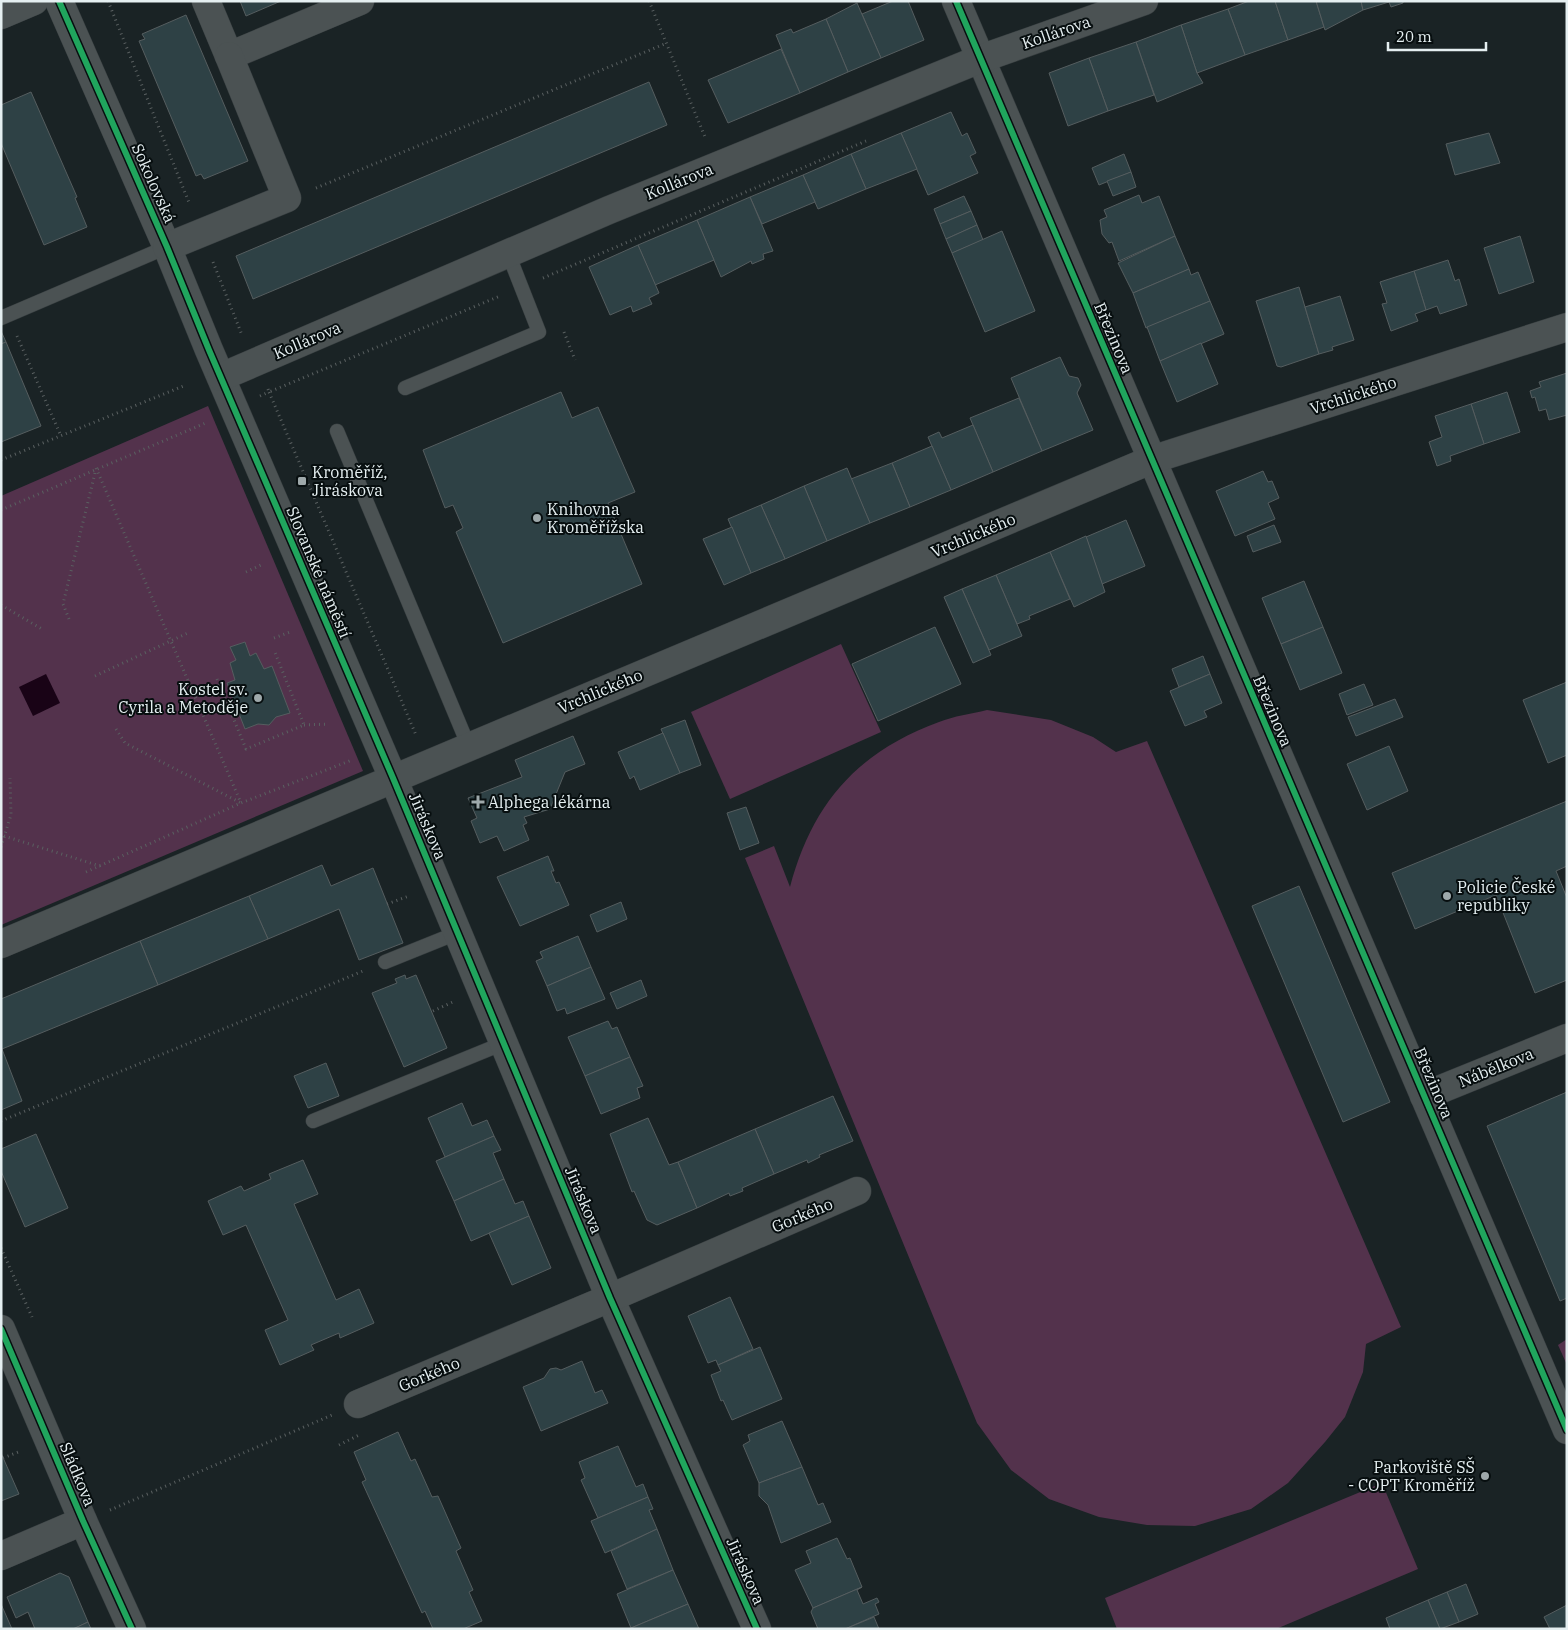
<svg xmlns="http://www.w3.org/2000/svg" width="1568" height="1630" viewBox="0 0 1568 1630" font-family="'IBM Plex Serif',serif">
	<rect width="100%" height="100%" fill="#1a2325"/>
	<g fill="#53324c">
		<path d="M208,406L363,771L1,925V496Z"/>
		<path d="M841,644L881,732L730,799L691,712Z"/>
		<path d="M987,710L1051,720L1093,737L1116,752L1147,741L1401,1327L1366,1344L1363,1372L1345,1417L1325,1442L1288,1483L1251,1509L1195,1526L1147,1525L1099,1517L1049,1499L1011,1470L977,1423L745,858L774,846L790,887C812,804 857,752 939,722C954,716 971,714 987,710Z"/>
		<path d="M1567,1339V1365L1558,1345Z"/>
		<path d="M1382,1483L1418,1569L1276,1629H1117L1105,1598Z"/>
	</g>
	<path fill="#190316" d="M46,674L60,703L33,716L19,687Z"/>
	<g fill="#2e4145" stroke="#555d5f">
		<path d="M240,1H281L246,16Z"/>
		<path d="M893,1H908L924,40L881,58L862,14Z"/>
		<path d="M1249,1H1275L1288,40L1245,55L1228,9Z"/>
		<path d="M1275,1H1316L1324,27L1288,40Z"/>
		<path d="M1316,1H1361L1363,10L1325,30Z"/>
		<path d="M1361,1H1403V3L1391,7L1389,2L1363,10Z"/>
		<path d="M857,3L881,58L848,72L826,19Z"/>
		<path d="M1228,9L1245,55L1197,73L1181,25Z"/>
		<path d="M186,15L248,161L204,179L201,174L196,176L139,41L145,39L142,34Z"/>
		<path d="M826,19L848,72L800,93L776,35L791,29L793,33Z"/>
		<path d="M1181,25L1197,73L1203,83L1157,102L1136,42Z"/>
		<path d="M1136,42L1154,95L1108,111L1089,58Z"/>
		<path d="M781,49L800,93L728,123L708,80Z"/>
		<path d="M1089,58L1108,111L1068,126L1049,73Z"/>
		<path d="M649,82L667,125L253,299L236,256Z"/>
		<path d="M31,92L77,197L75,198L87,227L44,245L1,143V105Z"/>
		<path d="M951,112L962,136L967,133L976,153L970,156L978,173L928,195L901,133Z"/>
		<path d="M901,133L917,169L866,189L851,154Z"/>
		<path d="M1489,133L1500,163L1455,175L1446,144Z"/>
		<path d="M851,154L866,189L818,209L803,175Z"/>
		<path d="M1124,154L1131,172L1099,185L1092,168Z"/>
		<path d="M1131,172L1136,187L1113,196L1107,181Z"/>
		<path d="M803,175L815,202L762,224L750,197Z"/>
		<path d="M1139,195L1142,203L1159,196L1175,236L1119,261L1112,242L1109,243L1102,234L1100,220L1107,217L1104,210Z"/>
		<path d="M964,196L971,211L940,224L934,209Z"/>
		<path d="M750,197L773,251L763,254L764,259L752,264L751,261L721,277L697,220Z"/>
		<path d="M971,211L977,225L946,239L940,224Z"/>
		<path d="M697,220L714,260L655,285L638,245Z"/>
		<path d="M977,225L983,240L952,253L946,239Z"/>
		<path d="M1002,231L1035,311L985,332L952,253Z"/>
		<path d="M1175,236L1189,269L1133,293L1118,263Z"/>
		<path d="M1520,236L1534,282L1499,294L1484,248Z"/>
		<path d="M638,245L659,293L649,298L652,304L633,312L631,306L610,315L589,267Z"/>
		<path d="M1448,260L1455,281L1459,279L1467,305L1440,314L1437,306L1426,310L1414,271Z"/>
		<path d="M1189,269L1191,275L1198,272L1210,301L1146,328L1133,293Z"/>
		<path d="M1414,271L1426,310L1415,314L1418,321L1391,331L1382,304L1387,303L1380,282Z"/>
		<path d="M1299,287L1319,354L1281,367L1277,366L1256,301Z"/>
		<path d="M1340,296L1354,340L1332,347L1333,350L1319,354L1305,307Z"/>
		<path d="M1210,301L1224,334L1160,361L1147,327Z"/>
		<path d="M1,331L6,342L1,344Z"/>
		<path d="M6,342L41,426L1,442V344Z"/>
		<path d="M1201,343L1218,384L1177,402L1160,361Z"/>
		<path d="M1060,357L1069,376L1078,378L1081,385L1077,393L1093,430L1042,451L1011,378Z"/>
		<path d="M1567,373V415L1549,420L1546,409L1539,411L1535,397L1532,398L1530,391L1541,387L1539,382Z"/>
		<path d="M561,392L572,418L598,407L635,492L608,503L642,584L503,643L456,532L463,528L453,505L445,508L423,450Z"/>
		<path d="M1507,392L1520,432L1484,444L1471,404Z"/>
		<path d="M1019,398L1042,451L993,472L970,418Z"/>
		<path d="M1471,404L1484,444L1450,456L1451,461L1437,466L1429,442L1442,437L1435,416Z"/>
		<path d="M973,425L993,472L951,490L928,437L939,432L942,438Z"/>
		<path d="M932,446L951,490L910,507L892,463Z"/>
		<path d="M892,463L910,507L870,523L851,479Z"/>
		<path d="M847,468L870,523L827,541L804,486Z"/>
		<path d="M1263,471L1268,482L1272,481L1279,498L1268,503L1275,519L1235,536L1216,491Z"/>
		<path d="M804,486L827,541L785,559L761,505Z"/>
		<path d="M761,505L785,559L751,573L728,519Z"/>
		<path d="M1126,520L1145,566L1102,584L1086,537Z"/>
		<path d="M1274,525L1281,542L1253,552L1247,536Z"/>
		<path d="M732,527L751,573L724,585L703,539Z"/>
		<path d="M1086,536L1105,592L1074,607L1050,552Z"/>
		<path d="M1050,552L1070,599L1029,616L1030,619L1017,624L996,575Z"/>
		<path d="M996,575L1022,636L989,650L962,589Z"/>
		<path d="M1304,581L1323,627L1281,644L1262,598Z"/>
		<path d="M962,589L991,655L973,663L944,597Z"/>
		<path d="M935,627L961,684L878,721L852,664Z"/>
		<path d="M1323,627L1342,673L1300,690L1281,644Z"/>
		<path d="M245,642L250,656L256,653L264,669L272,666L290,713L276,717L269,725L258,724L245,729L227,683L235,680L230,663L236,660L230,647Z"/>
		<path d="M1203,656L1210,674L1179,687L1172,669Z"/>
		<path d="M1210,674L1222,703L1204,711L1207,717L1185,726L1170,691Z"/>
		<path d="M1567,682V755L1548,763L1523,700Z"/>
		<path d="M1364,684L1373,705L1347,715L1339,694Z"/>
		<path d="M1395,699L1403,717L1356,736L1348,717Z"/>
		<path d="M685,720L701,765L680,773L661,729Z"/>
		<path d="M663,733L680,773L640,790L634,776L630,779L618,752Z"/>
		<path d="M573,736L585,764L565,772L550,809L524,817L527,823L523,825L529,840L504,851L497,836L480,843L471,821L477,818L468,798L522,777L515,760Z"/>
		<path d="M1389,746L1408,791L1367,810L1347,764Z"/>
		<path d="M1567,801V866L1556,871L1567,898V980L1535,993L1496,895L1415,929L1392,873Z"/>
		<path d="M746,807L759,843L740,850L727,813Z"/>
		<path d="M548,856L554,871H551L556,883L559,882L569,905L520,926L497,877Z"/>
		<path d="M322,865L331,886L373,868L403,943L359,960L339,909L268,939L249,896Z"/>
		<path d="M1299,886L1390,1102L1343,1122L1252,906Z"/>
		<path d="M249,896L268,939L158,985L140,941Z"/>
		<path d="M621,902L627,919L597,932L590,915Z"/>
		<path d="M578,936L591,967L547,986L536,961L543,958L540,952Z"/>
		<path d="M140,941L158,985L2,1049L22,1101L1,1110V999Z"/>
		<path d="M591,967L605,999L567,1014L565,1008L557,1011L547,986Z"/>
		<path d="M405,975L406,979L416,975L447,1048L404,1067L372,993L397,983L395,979Z"/>
		<path d="M641,980L647,996L617,1009L610,993Z"/>
		<path d="M608,1021L612,1029L617,1027L630,1057L585,1076L568,1037Z"/>
		<path d="M630,1057L643,1086L637,1088L640,1098L601,1114L585,1076Z"/>
		<path d="M326,1063L339,1096L308,1108L294,1076Z"/>
		<path d="M1567,1092V1298L1560,1301L1487,1126Z"/>
		<path d="M833,1096L853,1141L819,1155L820,1157L808,1163L807,1160L774,1174L755,1129Z"/>
		<path d="M462,1103L472,1126L487,1120L494,1136L445,1157L428,1118Z"/>
		<path d="M648,1118L669,1165L678,1162L697,1208L657,1225L647,1220L634,1191L632,1192L610,1134Z"/>
		<path d="M755,1129L774,1174L742,1188L743,1191L730,1196L729,1193L697,1208L678,1162Z"/>
		<path d="M36,1134L68,1208L25,1227L1,1171V1149Z"/>
		<path d="M494,1136L501,1150L493,1153L504,1179L454,1201L436,1161Z"/>
		<path d="M303,1160L318,1194L294,1204L336,1300L359,1289L374,1323L340,1338L339,1333L311,1345L314,1350L280,1365L265,1330L288,1320L246,1225L223,1235L208,1201L241,1186L244,1191L271,1179L269,1174Z"/>
		<path d="M504,1179L515,1204L523,1201L529,1216L471,1241L454,1201Z"/>
		<path d="M529,1216L551,1268L512,1285L489,1233Z"/>
		<path d="M730,1297L753,1349L718,1365L716,1360L708,1363L688,1316Z"/>
		<path d="M760,1347L782,1399L732,1420L723,1400L721,1401L711,1375L721,1371L718,1365Z"/>
		<path d="M582,1361L595,1393L602,1390L608,1403L541,1431L523,1387L544,1378L550,1369L556,1368L561,1370Z"/>
		<path d="M782,1421L802,1467L759,1483L743,1445L750,1441L748,1435Z"/>
		<path d="M398,1432L411,1461L415,1459L432,1497L438,1496L461,1548L456,1551L473,1590L469,1592L482,1621L463,1629H433L425,1611L422,1613L362,1482L366,1480L354,1452Z"/>
		<path d="M618,1446L636,1487L643,1484L648,1497L598,1518L581,1480L585,1478L579,1462Z"/>
		<path d="M1,1453L19,1494L1,1501Z"/>
		<path d="M802,1467L818,1505L823,1503L831,1522L781,1543L768,1505L759,1496V1483Z"/>
		<path d="M648,1497L653,1509L649,1510L657,1529L605,1553L591,1521Z"/>
		<path d="M657,1529L673,1570L627,1589L611,1551Z"/>
		<path d="M837,1538L847,1559L850,1558L862,1587L813,1608L795,1570L811,1563L806,1551Z"/>
		<path d="M673,1570L688,1604L631,1628L617,1594Z"/>
		<path d="M60,1573L69,1577L88,1622L73,1629H35L28,1612L16,1618L7,1597Z"/>
		<path d="M1466,1584L1478,1614L1459,1622L1447,1592Z"/>
		<path d="M862,1587L857,1590L863,1604L877,1598L879,1602L875,1604L879,1614L845,1629H818L811,1612L813,1608Z"/>
		<path d="M1447,1592L1459,1622L1440,1629L1428,1600Z"/>
		<path d="M1428,1600L1440,1629H1390L1386,1618Z"/>
		<path d="M1,1604L12,1629H1Z"/>
		<path d="M688,1604L699,1629H631V1628Z"/>
		<path d="M1567,1605V1629H1550L1544,1617Z"/>
		<path d="M874,1617L879,1629H845Z"/>
		<path d="M88,1622L91,1629H73Z"/>
	</g>
	<g fill="none" stroke-linecap="round" stroke-linejoin="round">
		<defs>
			<g id="service">
				<path d="M1,318L167,247"/>
				<path d="M405,388L539,332L508,253"/>
				<path d="M337,431L469,747"/>
				<path d="M385,962L457,933"/>
				<path d="M313,1121L504,1043"/>
			</g>
			<g id="minor">
				<path d="M59,1L167,247L209,350L393,778L610,1298L757,1629"/>
				<path d="M206,1L229,56L360,1"/>
				<path d="M956,1L1567,1430"/>
				<path d="M1,15L34,1"/>
				<path d="M167,247L287,198L229,56"/>
				<path d="M221,377L609,210L980,59L1144,1"/>
				<path d="M1,944L1151,460L1567,327"/>
				<path d="M1424,1096L1567,1038"/>
				<path d="M1,1329L83,1521L132,1629"/>
				<path d="M358,1404L610,1298L857,1191"/>
				<path d="M1,1556L83,1521"/>
			</g>
		</defs>
		<use href="#service" stroke="#363d3f" stroke-width="15"/>
		<use href="#minor" stroke="#363d3f" stroke-width="29"/>
		<g stroke="#5a6061" stroke-width="3" stroke-dasharray="1 4" stroke-linecap="butt">
			<path d="M108,1L190,205"/>
			<path d="M649,1L705,137"/>
			<path d="M316,188L667,43"/>
			<path d="M213,262L242,335"/>
			<path d="M543,278L866,141"/>
			<path d="M564,332L575,360"/>
			<path d="M17,336L61,436"/>
			<path d="M268,389L269,392L500,296"/>
			<path d="M260,396L269,392L416,735"/>
			<path d="M1,460L186,385"/>
			<path d="M96,468L241,803"/>
			<path d="M1,510L208,422"/>
			<path d="M246,572L261,565"/>
			<path d="M1,605L42,629"/>
			<path d="M69,619L63,604L96,469"/>
			<path d="M274,638L290,632"/>
			<path d="M95,676L190,632"/>
			<path d="M217,679L246,749L304,725L274,650"/>
			<path d="M304,725L329,724"/>
			<path d="M116,729L125,743L241,803"/>
			<path d="M4,836L100,866"/>
			<path d="M1,847L11,815L10,778"/>
			<path d="M86,872L241,803L352,760"/>
			<path d="M387,904L409,896"/>
			<path d="M433,1011L455,1001"/>
			<path d="M1,1121L363,971"/>
			<path d="M1,1248L32,1317"/>
			<path d="M339,1445L359,1435"/>
			<path d="M3,1458L21,1451"/>
			<path d="M110,1510L332,1415"/>
		</g>
		<use href="#service" stroke="#4b5253" stroke-width="14"/>
		<use href="#minor" stroke="#4b5253" stroke-width="28"/>
		<defs>
			<g id="cycleway">
				<path d="M59,1L167,247L209,350L393,778L610,1298L757,1629"/>
				<path d="M956,1L1567,1430"/>
				<path d="M1,1329L83,1521L132,1629"/>
			</g>
		</defs>
		<use href="#cycleway" stroke="#070e0f" stroke-width="9"/>
		<use href="#cycleway" stroke="#20a55d" stroke-width="6"/>
	</g>
	<g fill="#9ea8aa" stroke="#070e0f" stroke-width="2">
		<rect x="297" y="476" width="10" height="10" rx="2.5"/>
		<circle cx="537" cy="518" r="5"/>
		<circle cx="258" cy="698" r="5"/>
		<path d="M475.5 794.5h5v5h5v5h-5v5h-5v-5h-5v-5h5z"/>
		<circle cx="1447" cy="896" r="5"/>
		<circle cx="1485" cy="1476" r="5"/>
	</g>
	<g text-anchor="middle" stroke-width="4" stroke-linejoin="round" paint-order="stroke">
		<g font-size="16" fill="#e5eff1" stroke="#070e0f">
			<text transform="translate(1056 32) rotate(-19)" y="6">Kollárova</text>
			<text transform="translate(679 181) rotate(-22)" y="6">Kollárova</text>
			<text transform="translate(154 183) rotate(66)" y="6">Sokolovská</text>
			<text transform="translate(1114 338) rotate(67)" y="6">Březinova</text>
			<text transform="translate(307 340) rotate(-23)" y="6">Kollárova</text>
			<text transform="translate(1353 395) rotate(-18)" y="6">Vrchlického</text>
			<text transform="translate(973 535) rotate(-23)" y="6">Vrchlického</text>
			<text transform="translate(319 572) rotate(67)" y="6">Slovanské náměstí</text>
			<text transform="translate(600 691) rotate(-23)" y="6">Vrchlického</text>
			<text transform="translate(1273 711) rotate(67)" y="6">Březinova</text>
			<text transform="translate(428 826) rotate(67)" y="6">Jiráskova</text>
			<text transform="translate(1496 1067) rotate(-22)" y="6">Nábělkova</text>
			<text transform="translate(1434 1083) rotate(67)" y="6">Březinova</text>
			<text transform="translate(584 1200) rotate(67)" y="6">Jiráskova</text>
			<text transform="translate(802 1215) rotate(-23)" y="6">Gorkého</text>
			<text transform="translate(429 1374) rotate(-23)" y="6">Gorkého</text>
			<text transform="translate(78 1474) rotate(67)" y="6">Sládkova</text>
			<text transform="translate(746 1571) rotate(66)" y="6">Jiráskova</text>
		</g>
		<g font-size="16" fill="#e5eff1" stroke="#070e0f" text-anchor="start">
			<text x="312" y="478">Kroměříž,<tspan x="312" dy="18">Jiráskova</tspan></text>
			<text x="547" y="515">Knihovna<tspan x="547" dy="18">Kroměřížska</tspan></text>
			<text x="248" y="695" text-anchor="end">Kostel sv.<tspan x="248" dy="18">Cyrila a Metoděje</tspan></text>
			<text x="488" y="808">Alphega lékárna</text>
			<text x="1457" y="893">Policie České<tspan x="1457" dy="18">republiky</tspan></text>
			<text x="1475" y="1473" text-anchor="end">Parkoviště SŠ<tspan x="1475" dy="18">- COPT Kroměříž</tspan></text>
		</g>
	</g>
	<rect width="1568" height="1630" fill="none" stroke="#e5eff1" stroke-width="5"/>
	<path d="M1388 42v8h98v-8" fill="none" stroke="#e5eff1" stroke-width="2.5"/>
	<text x="1396" y="42" font-size="15" fill="#e5eff1" stroke="#070e0f" stroke-width="4" paint-order="stroke">20 m</text>
</svg>
